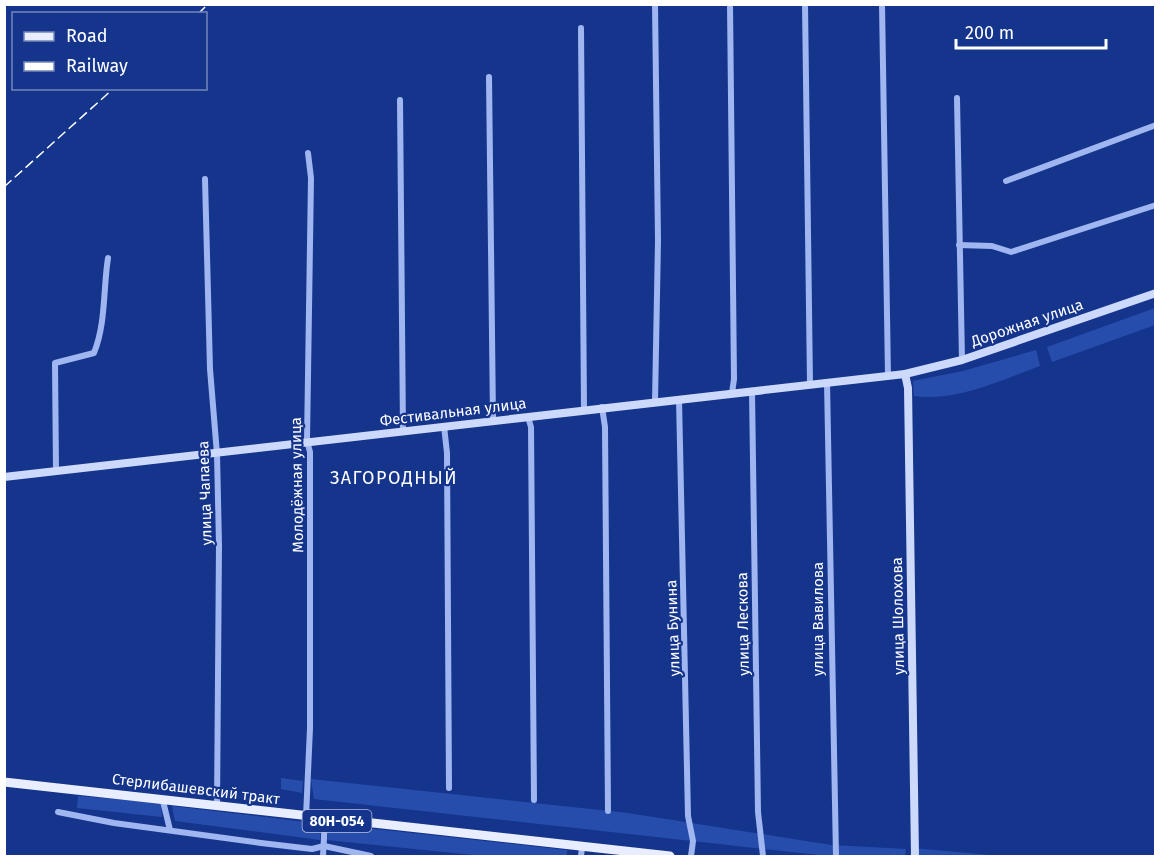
<svg xmlns="http://www.w3.org/2000/svg" width="1160" height="861" viewBox="0 0 1160 861" font-family="'Fira Sans',sans-serif">
	<rect width="100%" height="100%" fill="#15358d"/>
	<g fill="#274dac">
		<path d="M1155,308V325L1052,362L1047,347Z"/>
		<path d="M1036,350L1040,366C1001,380 957,402 914,396L913,381L963,371Z"/>
		<path d="M281,778L303,781L302,793L281,789Z"/>
		<path d="M311,779L628,813L831,845L906,849L905,856H828L314,799Z"/>
		<path d="M78,796L161,803L162,817L77,808Z"/>
		<path d="M172,806L322,824L320,840L175,821Z"/>
		<path d="M329,824L567,850V856H483L327,840Z"/>
		<path d="M912,848L1001,856H910Z"/>
	</g>
	<g fill="none" stroke-linecap="round" stroke-linejoin="round">
		<g stroke="#9fb6f0" stroke-width="6">
			<path d="M730,4L734,379L732,393"/>
			<path d="M805,4L810,384"/>
			<path d="M882,4L888,376"/>
			<path d="M581,28L584,409"/>
			<path d="M489,77L493,419"/>
			<path d="M957,98L962,360"/>
			<path d="M400,100L403,432"/>
			<path d="M205,179L210,369L217,454L219,545L217,807"/>
			<path d="M1006,181L1156,125"/>
			<path d="M959,245L992,246L1011,252L1156,205"/>
			<path d="M827,382L836,856"/>
			<path d="M752,391L758,812L763,856"/>
			<path d="M679,399L688,816L693,841L691,856"/>
			<path d="M655,402L658,241L655,4"/>
			<path d="M602,407L605,427L608,811"/>
			<path d="M528,417L531,427L534,800"/>
			<path d="M444,426L447,453L449,788"/>
			<path d="M56,471L55,363L94,353C106,323 103,290 108,258"/>
			<path d="M163,801L170,830"/>
			<path d="M58,812L114,823L261,843L312,849L324,846L371,856"/>
			<path d="M306,817L310,728V452L307,441L311,178L308,153"/>
			<path d="M323,856L325,819"/>
			<path d="M581,856L582,848"/>
		</g>
		<g stroke="#cdd9fb" stroke-width="8">
			<path d="M905,374L908,388L915,856"/>
			<path d="M4,477L905,374L962,360L1156,293"/>
		</g>
		<path stroke="#e8edff" stroke-width="9" d="M4,782L670,856"/>
		<g stroke="#fff" stroke-width="1.5" stroke-dasharray="10 4.5" stroke-linecap="butt">
			<path d="M198,14L208,4"/>
			<path d="M4,187L114,88"/>
		</g>
	</g>
	<g text-anchor="middle" stroke-width="4.5" stroke-linejoin="round" paint-order="stroke">
		<rect fill="#15358d" stroke="#b9c2dd" stroke-width="1.5" x="302.5" y="810" width="69" height="22" rx="4.5"/>
		<g font-size="14" font-weight="bold" fill="#fff">
			<text x="337" y="826">80Н-054</text>
		</g>
		<g font-size="15" fill="#fff" stroke="#15358d">
			<text transform="translate(1027 323) rotate(-19)" y="5">Дорожная улица</text>
			<text transform="translate(453 412) rotate(-7)" y="5">Фестивальная улица</text>
			<text transform="translate(297 485) rotate(-91)" y="5">Молодёжная улица</text>
			<text transform="translate(205 493) rotate(-92)" y="5">улица Чапаева</text>
			<text transform="translate(898 616) rotate(-91)" y="5">улица Шолохова</text>
			<text transform="translate(818 619) rotate(-90)" y="5">улица Вавилова</text>
			<text transform="translate(743 624) rotate(-91)" y="5">улица Лескова</text>
			<text transform="translate(673 628) rotate(-92)" y="5">улица Бунина</text>
			<text transform="translate(196 789) rotate(7)" y="5">Стерлибашевский тракт</text>
		</g>
		<g font-size="18" letter-spacing="1.5" fill="#fff" stroke="#15358d">
			<text x="394" y="484">ЗАГОРОДНЫЙ</text>
		</g>
	</g>
	<rect width="1160" height="861" fill="none" stroke="#ffffff" stroke-width="12"/>
	<rect x="12" y="12" width="195" height="78" fill="#15358d" stroke="#7386bb" stroke-width="1.5"/>
	<rect x="24" y="32" width="30" height="9" fill="#e8edff" stroke="#7386bb" stroke-width="1.5"/>
	<text x="66" y="42" font-size="18" fill="#ffffff">Road</text>
	<rect x="24" y="62" width="30" height="9" fill="#ffffff" stroke="#7386bb" stroke-width="1.5"/>
	<text x="66" y="72" font-size="18" fill="#ffffff">Railway</text>
	<path d="M956 39v9h150v-9" fill="none" stroke="#ffffff" stroke-width="3"/>
	<text x="965" y="39" font-size="18" fill="#ffffff" stroke="#15358d" stroke-width="4.5" paint-order="stroke">200 m</text>
</svg>
